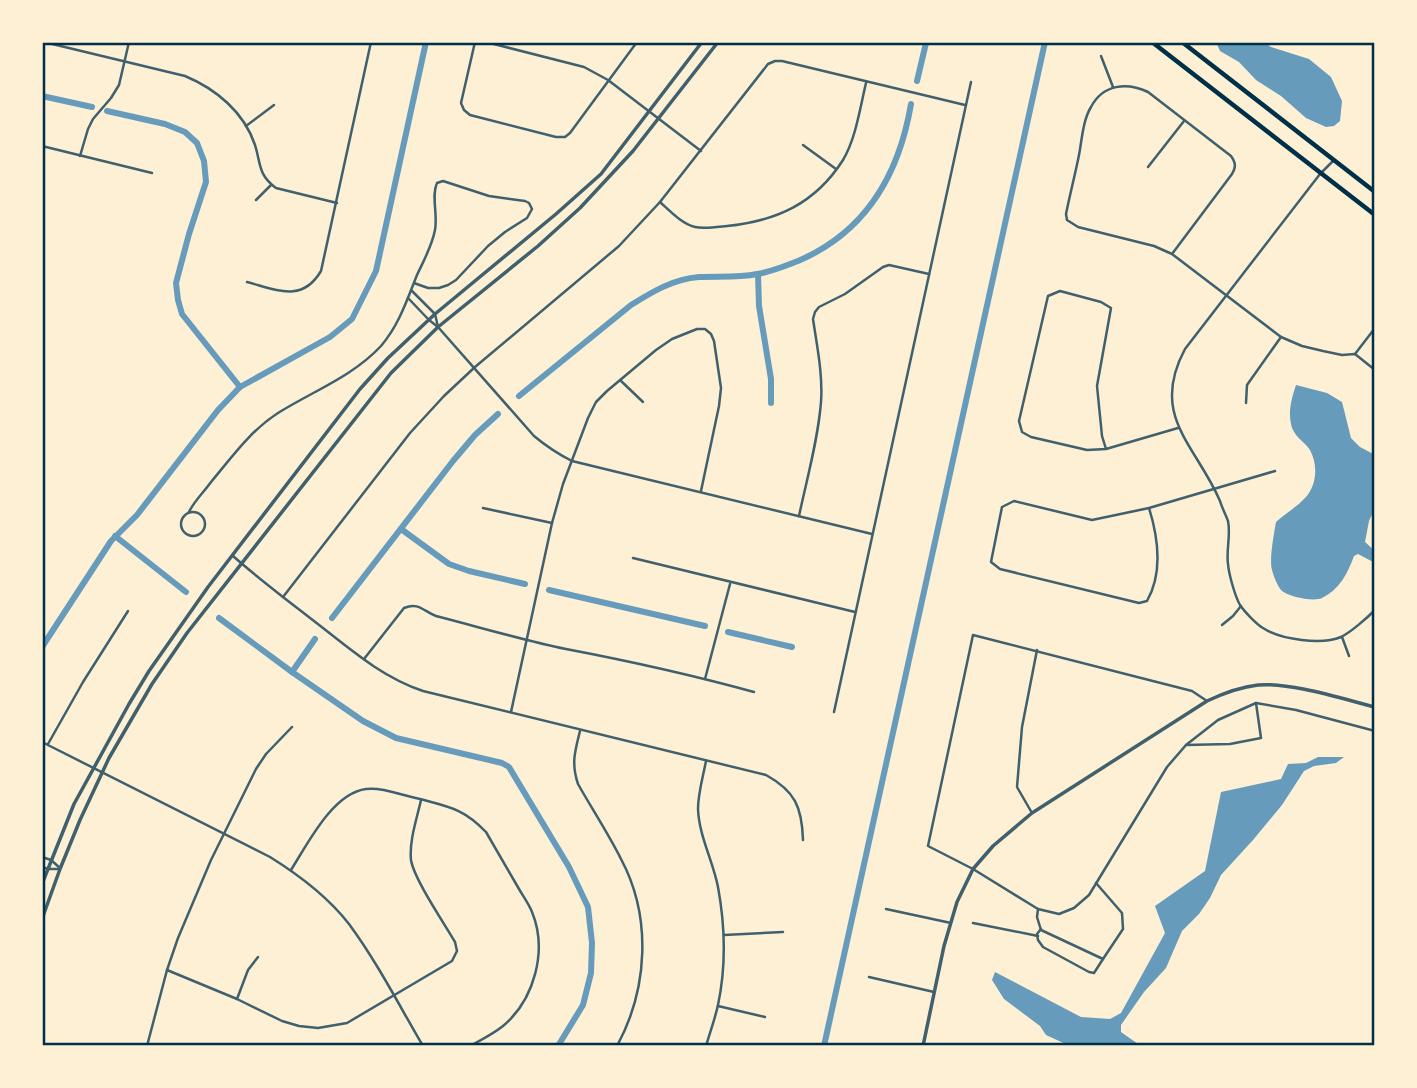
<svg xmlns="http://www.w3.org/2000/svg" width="1417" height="1088" viewBox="0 0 1417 1088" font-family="Helvetica,sans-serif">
	<rect width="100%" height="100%" fill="#fdf0d5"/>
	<g fill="#669bbc">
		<path d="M1216,42H1264L1271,47L1309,59L1331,77L1342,101L1340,121L1334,126L1326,127L1306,118L1281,96L1256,80L1239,62L1220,51Z"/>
		<path d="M1296,385L1327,393L1342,402L1351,438L1360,447L1375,455V508L1369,521L1365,542L1375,551V563L1358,554L1354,556C1348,573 1339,590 1322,598C1314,602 1288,597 1281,590C1277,585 1274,577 1272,570C1269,559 1274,534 1276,522C1285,514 1298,506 1306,497C1317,484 1318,465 1310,450C1304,441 1293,436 1291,424C1288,411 1292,397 1296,385Z"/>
		<path d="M1318,757H1344L1336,763L1314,766L1304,771L1282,805L1253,840L1221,875L1210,898L1199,914L1182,931L1166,968L1144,992L1121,1025V1032L1141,1046H1070L1046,1035L1040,1026L1004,999L992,980L995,972L1081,1017L1110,1019L1121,1013L1165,933L1155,906L1205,871L1221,792L1281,779L1288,764L1306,763Z"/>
	</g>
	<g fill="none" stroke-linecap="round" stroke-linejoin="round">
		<g stroke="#669bbc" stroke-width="6">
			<path d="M917,81L926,43L923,42"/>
			<path d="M42,96L92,107"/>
			<path d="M107,111L165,124L185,132L197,143L204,161L206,182L189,234L176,283L178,300L182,314L240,387"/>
			<path d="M758,274L759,306L771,379V403"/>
			<path d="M519,396L631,305C652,292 673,279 699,277C718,276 738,278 757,274C771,272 785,266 798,261C866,232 899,175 911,104"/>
			<path d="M401,529L449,564L469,571L525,584"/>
			<path d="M115,536L186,592"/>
			<path d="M549,590L705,626"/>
			<path d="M219,618L292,672L363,721L396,738L502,763L509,767L569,867L588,907L592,943L591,973L583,1005L558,1046"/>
			<path d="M332,618L453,461L475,435L498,414"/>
			<path d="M728,632L792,647"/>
			<path d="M42,647L111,541L137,515L218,410L240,387L330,337L352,319L376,271L426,42"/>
			<path d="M292,672L315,639"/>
			<path d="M824,1046L1045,42"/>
		</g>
		<g stroke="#3f606c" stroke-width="2.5">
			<path d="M44,42L185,76C216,89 244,112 255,145C261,164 258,175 276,188L337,203"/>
			<path d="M475,42L461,103L464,110L470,115L556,137H565L570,133L637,42"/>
			<path d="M486,42L584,67L608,80L701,151"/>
			<path d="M1101,56L1113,87"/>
			<path d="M246,126L274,105"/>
			<path d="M803,145L836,169"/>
			<path d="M42,146L152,173"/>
			<path d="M80,156L88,129L93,119L111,98L119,85L129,42"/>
			<path d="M1334,160L1320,174L1185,349C1149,416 1196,445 1220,501C1222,508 1226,515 1228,521C1231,535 1226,550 1228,564C1229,575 1235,596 1240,605C1244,611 1257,625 1263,628C1281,640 1322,645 1341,637C1351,632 1367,618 1375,610"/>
			<path d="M1148,167L1184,121"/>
			<path d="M256,200L271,185"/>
			<path d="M660,202C670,211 682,224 695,227C704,229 717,227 727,226C776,221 815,204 843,160C856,138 860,108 866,83"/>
			<path d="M1172,254L1232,174C1236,167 1236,163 1231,156L1148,92C1127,82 1103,84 1091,107C1083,120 1082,139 1079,155C1075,175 1070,194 1066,214L1067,220L1078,227L1154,246L1172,254L1281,337L1302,346L1323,351L1342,355L1355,354L1375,370"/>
			<path d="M247,282C277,290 302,303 321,271L371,42"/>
			<path d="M412,291L435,314L438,327"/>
			<path d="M408,298L429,320L438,327L534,436C546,446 558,454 572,461L872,534"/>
			<path d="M1355,354L1375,328"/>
			<path d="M620,380L643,402"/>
			<path d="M1246,403L1247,385L1281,337"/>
			<path d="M1106,449L1102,436L1097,386L1111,308L1101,302L1060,291L1048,296L1019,421L1022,432L1031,437L1087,450L1106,449L1178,428"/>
			<path d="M483,508L552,523"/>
			<path d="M1149,508C1158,537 1163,573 1147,601L1139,603L1000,569L991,562L1002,507L1014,501L1092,520L1149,508L1275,471"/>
			<circle cx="193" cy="524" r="12"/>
			<path d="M189,512C194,501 204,492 211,482C232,457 250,431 278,413C313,391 352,377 381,346C399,325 407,300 417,275C424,260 432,246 435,230C438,214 431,196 437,183L443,181L489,196L525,201L529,203L532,209L527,218L505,232L488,246L456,280L448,285L439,288H428L414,283"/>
			<path d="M799,516C807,478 818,440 821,402C823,375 817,346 813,319L815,312L819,307L845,294L883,267L889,265L929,274"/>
			<path d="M233,556C259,579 287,600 314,621C349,648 381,677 423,691L766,775C795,791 802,807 803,840"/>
			<path d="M633,558L855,612"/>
			<path d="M283,597L410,433L444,396L475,367L619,246L660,202L768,64L775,61H782L965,105"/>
			<path d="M1222,625L1233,616L1241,606"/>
			<path d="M1342,637L1349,656"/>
			<path d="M364,659L404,608C419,602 423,611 436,616C479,627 522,640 566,649C629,661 692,675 754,692"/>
			<path d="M705,679L730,584"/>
			<path d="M1207,701L1192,691L973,635L928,846L973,869L1038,909L1059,914L1074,908L1089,895L1167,767L1186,745L1218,720L1256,703L1296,710L1375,731"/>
			<path d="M511,712L552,523L563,484L588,418L596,402L607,391L656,350L672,339L697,329H705L711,334L714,341L721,388L719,406L701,491"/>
			<path d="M834,712L971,82"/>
			<path d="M580,731C575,751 571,763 578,784C592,809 608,833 621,859C652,917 648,989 617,1046"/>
			<path d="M42,742L270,857C299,875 328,897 349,924C377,962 399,1005 423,1046"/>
			<path d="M48,744L83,682L128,611"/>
			<path d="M1186,745L1230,744L1261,738L1256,703"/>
			<path d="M706,761C703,777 698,793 698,809C699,836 713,861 718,887C725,925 726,967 718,1005C715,1019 710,1032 706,1046"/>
			<path d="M1032,813L1017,787L1022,727L1037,650"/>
			<path d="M42,857L51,860L60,868"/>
			<path d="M42,867L48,869H59"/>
			<path d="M291,870C308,843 333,793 366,789C383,787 403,796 420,799C450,807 464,809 486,832C497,851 508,870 519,889C523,896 529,904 532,912C548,951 534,1000 503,1026C493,1034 481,1040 470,1046"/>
			<path d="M886,909L951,923"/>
			<path d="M1038,909L1037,917L1041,930L1103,959L1123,929L1122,913L1096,883"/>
			<path d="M973,923L1038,936"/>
			<path d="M1041,929L1037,934L1038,940L1043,947L1089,972L1094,973L1103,959"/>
			<path d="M724,935L783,932"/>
			<path d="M167,970L237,999L282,1021L299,1026L318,1028L347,1023L452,961L457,951L455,942C444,923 414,879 411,860C409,841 417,818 421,800"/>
			<path d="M869,977L934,992"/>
			<path d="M237,999L248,970L258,957"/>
			<path d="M718,1006L765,1017"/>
			<path d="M147,1046L167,970L178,938L211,860L256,769L266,754L292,727"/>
		</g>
		<g stroke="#3f606c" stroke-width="3.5">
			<path d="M42,884L74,804L129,704L149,671L208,587L360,389L388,358L435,314L556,214L601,174L702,42"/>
			<path d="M42,919L60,869L80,820L109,758L152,684L187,633L391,373L438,327L538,246L580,208L633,151L718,42"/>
			<path d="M923,1046L944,946L957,902L973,869L993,846L1032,813L1207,701C1224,693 1240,687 1258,685C1290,682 1343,699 1375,707"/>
		</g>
		<g stroke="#003049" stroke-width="4.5">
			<path d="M1152,42L1375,215"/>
			<path d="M1182,42L1375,192"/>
		</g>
	</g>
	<rect width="1417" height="1088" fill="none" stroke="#fdf0d5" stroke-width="88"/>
	<rect x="44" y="44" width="1329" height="1000" fill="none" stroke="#003049" stroke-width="2.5"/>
</svg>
